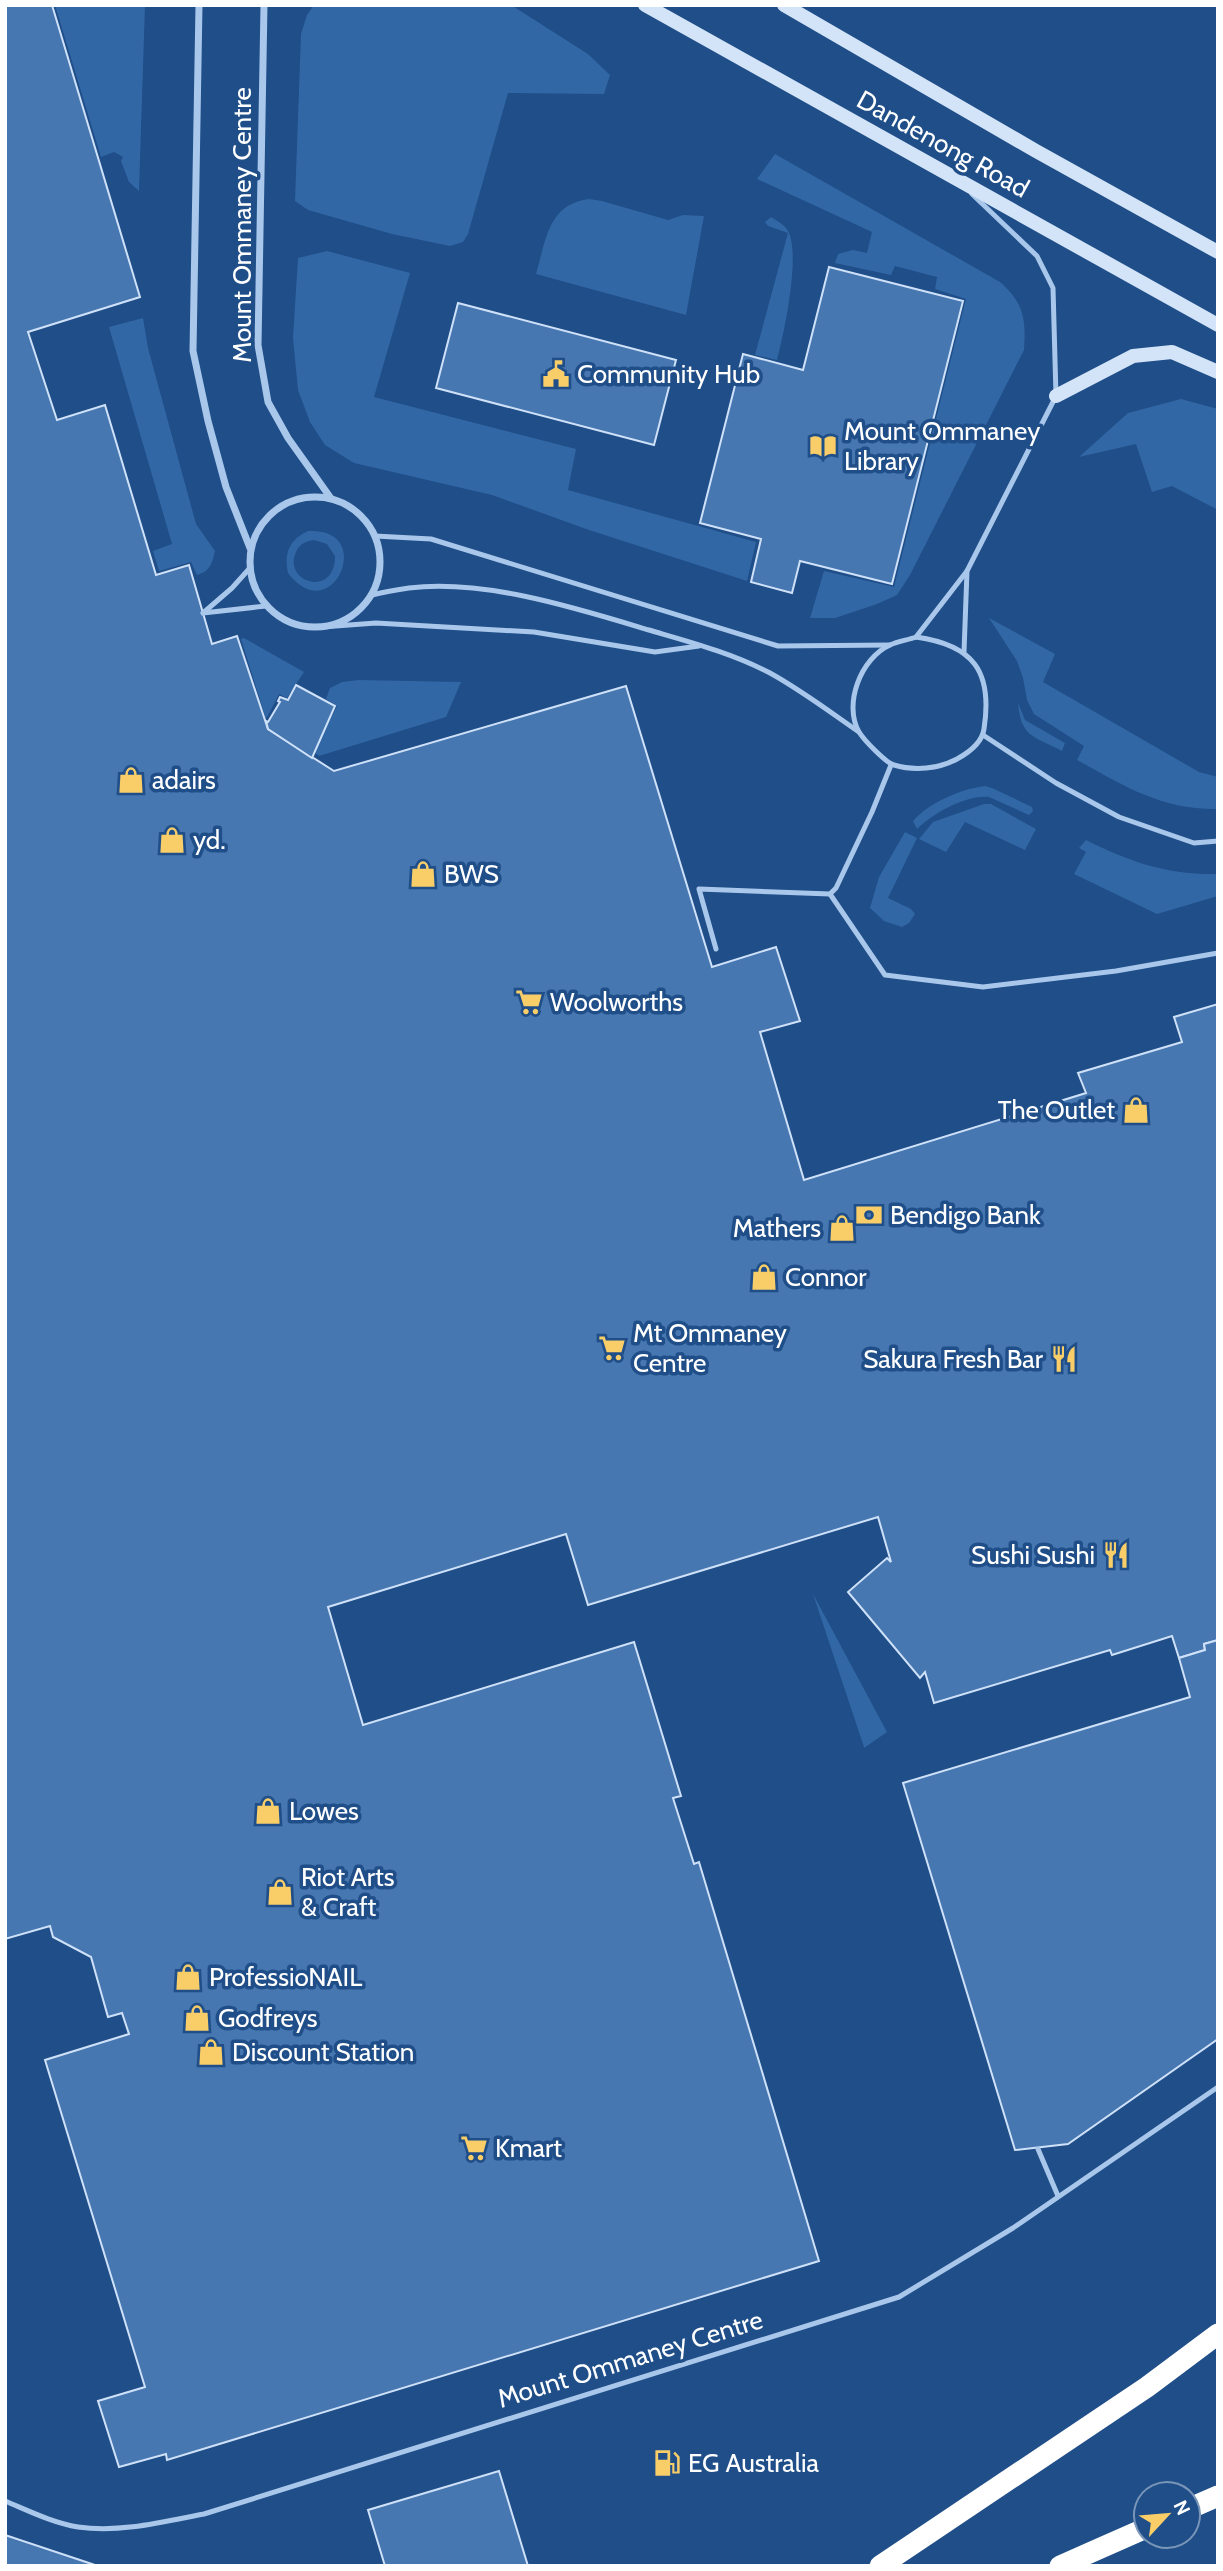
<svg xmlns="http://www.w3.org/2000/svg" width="1223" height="2571" viewBox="0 0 1223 2571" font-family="Cabin,sans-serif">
	<rect width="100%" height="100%" fill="#1f4e88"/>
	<g fill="#3267a5" fill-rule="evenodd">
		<path d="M55,5H145L139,191L129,182L121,161L123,157L114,152L101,157Z"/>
		<path d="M314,5H511L588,54L610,75L604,94L508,93L468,234L463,242L450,246L392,234L308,210L295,201L301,34L307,15Z"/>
		<path d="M775,154L1000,282C1024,303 1026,319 1024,350L910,575L897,595L877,604L835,618H810L824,571L894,587L966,299L935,289L937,277L895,266L891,275L835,263L838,254L853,250L867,253L872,232L757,179Z"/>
		<path d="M589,199L602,201L668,220L683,215L704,216L686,315L536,274C546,240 548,204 589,199Z"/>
		<path d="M771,217C777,221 785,225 788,231C801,255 784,333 777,360L755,355L788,233L768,226L765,222Z"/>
		<path d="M327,251L410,273L374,397L576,449L568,490L756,542L747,581L589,530L492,495L354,463L325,445L310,422L298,390L293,338L298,258Z"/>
		<path d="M143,318L148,348L196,524L215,551C212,564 210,571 197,575L191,562L159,571L153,551L172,544L109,327Z"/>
		<path d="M1181,399L1218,409V510L1172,486L1152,492L1136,444L1079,457L1128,413Z"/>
		<path d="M308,531C378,527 332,631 288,573C284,553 289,540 308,531ZM314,540L327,544L335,556C335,599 282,582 296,552C299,544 306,541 314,540Z"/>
		<path d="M989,618L1055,654L1043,682L1199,772L1218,777V809C1162,810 1124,786 1077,760L1084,746L1034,714L1027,700L1023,678L1017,661Z"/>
		<path d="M244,638L304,672L287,698L279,694L266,719L241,639Z"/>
		<path d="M359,680L461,682L446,717L319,756L314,752L337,706L326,699L330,688L342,682Z"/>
		<path d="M1018,703L1025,720L1065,743L1062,751C1034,736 1021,738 1018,703Z"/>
		<path d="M985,786L992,788L1032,807L1033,811L1029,815L989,797C965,795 934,813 917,829L913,821C929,803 960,789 985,786Z"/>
		<path d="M984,804H991L1036,829L1025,850L965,822L946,852L919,839L933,822Z"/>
		<path d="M905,832L917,838L888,898L911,909L915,914L909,923L902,927L884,921L870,908L879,877Z"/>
		<path d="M1086,840C1130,862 1167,875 1218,874V896L1157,914L1074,874L1086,852L1079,848Z"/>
		<path d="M813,1594L887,1732L864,1748V1747Z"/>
	</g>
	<g fill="#4777b0" stroke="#cee1f8" stroke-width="2">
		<path d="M5,5H52L140,297L28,332L57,420L105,405L156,575L189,565L212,644L237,636L268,729L334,771L626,686L712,967L776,947L800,1021L760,1032L804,1180L1086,1093L1078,1073L1182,1042L1174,1017L1218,1004V1640L1204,1644L1205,1650L1179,1658L1172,1636L1112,1655L1110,1650L934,1703L925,1672L920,1678L848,1592L887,1558L891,1562L878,1517L588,1605L566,1534L328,1607L363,1725L634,1642L681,1796L673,1798L694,1864L699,1862L819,2261L167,2460L166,2454L119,2467L98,2401L145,2387L45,2060L129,2034L122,2013L108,2017L91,1957L53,1937L50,1926L5,1939Z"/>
		<path d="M829,267L963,301L892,584L800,561L792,593L751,582L761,539L700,523L743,354L803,370Z"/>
		<path d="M458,303L676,360L654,445L436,388Z"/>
		<path d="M296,685L335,706L312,758L268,729L266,721L268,722L280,702L278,701L280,697L288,700Z"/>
		<path d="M1218,1640V2039L1068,2144L1015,2150L903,1783L1190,1697L1179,1658L1205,1650L1204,1644Z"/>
		<path d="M499,2471L528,2566H385L368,2510Z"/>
		<path d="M5,2535L98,2566H5Z"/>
	</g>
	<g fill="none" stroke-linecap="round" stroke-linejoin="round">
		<g stroke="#a9c7eb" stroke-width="5">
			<path d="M375,536L431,539L778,646L890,645"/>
			<path d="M372,595C384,592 396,590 409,588C485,579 576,608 649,630C690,642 732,653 770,673C801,690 830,712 859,732"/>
			<path d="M203,613L232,588L249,569"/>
			<path d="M203,613L266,606"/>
			<path d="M322,627L376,623L534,632L655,652L699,646"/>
			<path d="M916,637C973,645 993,671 984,729C982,743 968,753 957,759C939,769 914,771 894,765C886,763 864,740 859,732C843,704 861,658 890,645C898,641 908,640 916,637Z"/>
			<path d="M916,637L967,571"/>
			<path d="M964,652L967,571L1056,396L1053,288L1037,256L972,194"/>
			<path d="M983,735L1056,783L1119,817L1194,843L1218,841"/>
			<path d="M891,765L872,812L836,888L830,894L885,975L983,987L1116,971L1218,953"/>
			<path d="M716,949L699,889L830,894"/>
			<path d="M1038,2149L1058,2196"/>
			<path d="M5,2501C29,2511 53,2523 78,2527C120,2533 163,2522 204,2514L899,2297L1013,2228L1218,2087"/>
		</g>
		<g stroke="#a9c7eb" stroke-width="7">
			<path d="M199,5L193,351L208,421L226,487L250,548"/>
			<path d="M264,5L258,345L268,402L288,438L330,497"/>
			<circle cx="315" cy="562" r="65"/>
		</g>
		<g stroke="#d4e4f8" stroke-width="14">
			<path d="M645,5L1218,325"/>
			<path d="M784,5L1036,151L1218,252"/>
			<path d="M1056,396L1133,356L1172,352L1218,372"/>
		</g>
		<g stroke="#fff" stroke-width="21">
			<path d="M1188,2509L1218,2496"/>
			<path d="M880,2566L1147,2387L1218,2334"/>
			<path d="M1060,2566L1146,2528"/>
		</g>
	</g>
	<defs>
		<symbol id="civic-bare" viewBox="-9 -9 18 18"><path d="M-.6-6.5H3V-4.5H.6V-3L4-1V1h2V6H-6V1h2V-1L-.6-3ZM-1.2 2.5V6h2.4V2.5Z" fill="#f9ce69" stroke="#1f4e88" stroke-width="2.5" paint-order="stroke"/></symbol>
		<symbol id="library-bare" viewBox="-9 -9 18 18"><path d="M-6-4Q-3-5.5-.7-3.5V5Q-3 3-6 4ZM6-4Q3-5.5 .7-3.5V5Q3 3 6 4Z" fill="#f9ce69" stroke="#1f4e88" stroke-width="2.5" paint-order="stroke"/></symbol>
		<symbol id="shop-bare" viewBox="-9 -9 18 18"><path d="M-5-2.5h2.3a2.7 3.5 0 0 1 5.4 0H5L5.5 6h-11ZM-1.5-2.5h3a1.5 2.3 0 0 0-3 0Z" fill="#f9ce69" stroke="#1f4e88" stroke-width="2.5" paint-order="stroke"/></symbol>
		<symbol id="supermarket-bare" viewBox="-9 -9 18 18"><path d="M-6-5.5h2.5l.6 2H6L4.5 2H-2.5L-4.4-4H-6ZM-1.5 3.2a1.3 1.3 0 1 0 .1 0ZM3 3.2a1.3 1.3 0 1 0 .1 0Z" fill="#f9ce69" stroke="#1f4e88" stroke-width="2.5" paint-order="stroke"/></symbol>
		<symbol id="bank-bare" viewBox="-9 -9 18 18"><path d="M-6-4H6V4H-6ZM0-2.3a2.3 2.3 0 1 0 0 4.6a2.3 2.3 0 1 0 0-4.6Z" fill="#f9ce69" stroke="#1f4e88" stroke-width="2.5" paint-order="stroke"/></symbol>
		<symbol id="restaurant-bare" viewBox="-9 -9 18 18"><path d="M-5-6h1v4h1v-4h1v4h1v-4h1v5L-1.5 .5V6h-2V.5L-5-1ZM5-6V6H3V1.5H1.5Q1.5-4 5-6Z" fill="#f9ce69" stroke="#1f4e88" stroke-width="2.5" paint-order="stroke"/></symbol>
		<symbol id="fuel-bare" viewBox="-9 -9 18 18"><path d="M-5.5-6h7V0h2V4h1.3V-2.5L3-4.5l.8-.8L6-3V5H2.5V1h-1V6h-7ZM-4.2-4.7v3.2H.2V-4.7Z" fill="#f9ce69" stroke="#1f4e88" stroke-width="2.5" paint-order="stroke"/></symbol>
	</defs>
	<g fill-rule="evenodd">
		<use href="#civic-bare" x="537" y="355" width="38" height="38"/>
		<use href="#library-bare" x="804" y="427" width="38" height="38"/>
		<use href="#shop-bare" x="112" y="761" width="38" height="38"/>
		<use href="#shop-bare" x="153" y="821" width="38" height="38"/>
		<use href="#shop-bare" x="404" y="855" width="38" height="38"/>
		<use href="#supermarket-bare" x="510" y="983" width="38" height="38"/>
		<use href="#shop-bare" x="1117" y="1091" width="38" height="38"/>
		<use href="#bank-bare" x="850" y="1196" width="38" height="38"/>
		<use href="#shop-bare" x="823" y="1209" width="38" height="38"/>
		<use href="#shop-bare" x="745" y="1258" width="38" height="38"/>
		<use href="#supermarket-bare" x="593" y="1329" width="38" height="38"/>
		<use href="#restaurant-bare" x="1045" y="1340" width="38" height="38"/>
		<use href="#restaurant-bare" x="1097" y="1536" width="38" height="38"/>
		<use href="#shop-bare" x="249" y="1792" width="38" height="38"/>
		<use href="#shop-bare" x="261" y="1873" width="38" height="38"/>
		<use href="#shop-bare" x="169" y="1958" width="38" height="38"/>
		<use href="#shop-bare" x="178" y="1999" width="38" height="38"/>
		<use href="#shop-bare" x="192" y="2033" width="38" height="38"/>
		<use href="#supermarket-bare" x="455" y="2129" width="38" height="38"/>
		<use href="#fuel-bare" x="648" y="2444" width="38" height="38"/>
	</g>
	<g text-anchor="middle" stroke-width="7" stroke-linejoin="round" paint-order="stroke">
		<g font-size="26" fill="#fff" stroke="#1f4e88">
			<text transform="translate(943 144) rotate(29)" y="9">Dandenong Road</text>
			<text transform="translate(242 225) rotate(-90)" y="9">Mount Ommaney Centre</text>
			<text transform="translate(630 2359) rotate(-17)" y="9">Mount Ommaney Centre</text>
		</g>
		<g font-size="26" fill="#fff" stroke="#1f4e88" text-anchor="start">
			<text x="577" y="383">Community Hub</text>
			<text x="844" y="440">Mount Ommaney<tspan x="844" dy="30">Library</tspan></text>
			<text x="152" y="789">adairs</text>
			<text x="193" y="849">yd.</text>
			<text x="444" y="883">BWS</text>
			<text x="550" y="1011">Woolworths</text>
			<text x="1115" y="1119" text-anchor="end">The Outlet</text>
			<text x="890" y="1224">Bendigo Bank</text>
			<text x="821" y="1237" text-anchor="end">Mathers</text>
			<text x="785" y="1286">Connor</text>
			<text x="633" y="1342">Mt Ommaney<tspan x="633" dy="30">Centre</tspan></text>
			<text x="1043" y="1368" text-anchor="end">Sakura Fresh Bar</text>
			<text x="1095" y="1564" text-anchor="end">Sushi Sushi</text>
			<text x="289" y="1820">Lowes</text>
			<text x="301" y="1886">Riot Arts<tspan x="301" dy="30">&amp; Craft</tspan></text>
			<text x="209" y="1986">ProfessioNAIL</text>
			<text x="218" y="2027">Godfreys</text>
			<text x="232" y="2061">Discount Station</text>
			<text x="495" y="2157">Kmart</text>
			<text x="688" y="2472">EG Australia</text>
		</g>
	</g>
	<rect width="1223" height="2571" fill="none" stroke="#ffffff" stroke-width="14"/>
	<g transform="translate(1167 2515) rotate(64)"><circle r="33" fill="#1f4e88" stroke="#7995b8" stroke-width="2"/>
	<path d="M0-5L12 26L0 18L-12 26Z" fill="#f9ce69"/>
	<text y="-10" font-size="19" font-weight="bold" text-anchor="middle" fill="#ffffff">N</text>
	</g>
</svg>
